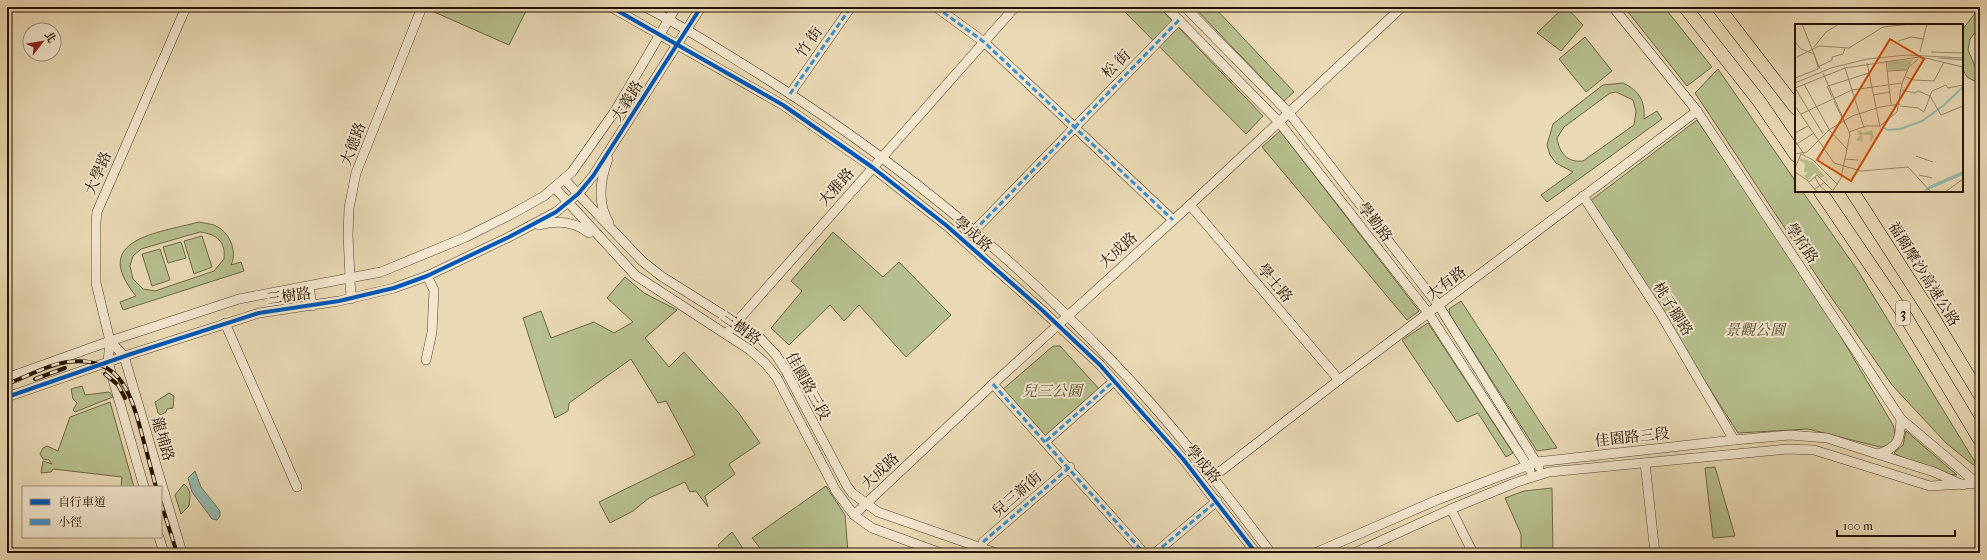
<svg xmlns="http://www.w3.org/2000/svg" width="1987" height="560" viewBox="0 0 1987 560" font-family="'IM FELL French Canon','Noto Serif TC',serif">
	<rect width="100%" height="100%" fill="#e9d9b4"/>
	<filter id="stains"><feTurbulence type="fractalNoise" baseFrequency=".005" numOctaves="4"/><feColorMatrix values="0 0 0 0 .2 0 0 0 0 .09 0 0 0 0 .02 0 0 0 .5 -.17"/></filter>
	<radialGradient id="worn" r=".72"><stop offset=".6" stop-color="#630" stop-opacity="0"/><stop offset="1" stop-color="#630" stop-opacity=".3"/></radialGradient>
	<g fill="#b6bf8d" stroke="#6e6847" fill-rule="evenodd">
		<path d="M426,7H528L509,45L425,8Z"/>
		<path d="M1120,7H1159L1263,116L1246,134Z"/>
		<path d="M1194,7H1214L1294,92L1284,101Z"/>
		<path d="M1564,7H1566L1583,25L1561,51L1537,33Z"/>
		<path d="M1624,7H1664L1712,67L1687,86Z"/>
		<path d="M1980,7V26L1970,39L1968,50L1977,71L1980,72V84L1967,77L1962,68V30Z"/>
		<path d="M1585,37L1612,71L1586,92L1559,59Z"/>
		<path d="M1718,69L1796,182V191H1802L1858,271L1978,467L1972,464L1946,443L1892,385L1822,284L1695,93Z"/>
		<path d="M1623,83C1640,91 1645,101 1644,119L1657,111L1662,119L1547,202L1541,195L1573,172L1556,163L1550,155L1547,145L1553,124L1603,85ZM1616,92L1633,100L1636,111L1634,125L1583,161C1567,163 1559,152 1557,138L1564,127L1610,93Z"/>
		<path d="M1697,120L1815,293L1893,425C1897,437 1893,446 1880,447L1808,429L1738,433L1590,201Z"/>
		<path d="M1280,131L1419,311L1407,320L1262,147Z"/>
		<path d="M199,222C204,223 210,224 214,225C229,231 238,251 231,265L241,262L244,271L123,310L120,302L136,296C89,239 158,233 199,222ZM200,232C217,234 226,242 224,259L214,271L155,291L143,289L133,279L130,266L133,256L141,249Z"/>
		<path d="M833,232L883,277L899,262L951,315L906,357L859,305L844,321L830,305L789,345L771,328L802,291L791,281Z"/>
		<path d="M202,236L212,267L194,274L184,241Z"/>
		<path d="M181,242L186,258L168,263L163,247Z"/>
		<path d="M160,249L170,280L152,286L142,254Z"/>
		<path d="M625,277L644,293L677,310L645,338L669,367L684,352L738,412L760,443L729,464L735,474L705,496L708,507L696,491L690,492L685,482L649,498L633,511L610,523L599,502L695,455L666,401L658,403L631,359L569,403L568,411L555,418L523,318L541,311L551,338L594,322L614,333L633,322L607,298Z"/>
		<path d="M1461,301L1557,448L1537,451L1450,315L1449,309Z"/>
		<path d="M1428,323L1513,453L1506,457L1478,413L1457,422L1402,340Z"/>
		<path d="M1053,346H1060L1101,391L1046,441L1001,391Z"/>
		<path d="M82,386L85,395L109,392L113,397L75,412L73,410L77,403L73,399L71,389Z"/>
		<path d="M169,393L174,396L173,408L167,409L166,412L161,415L158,413L155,402Z"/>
		<path d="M110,402L134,487H121L122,477L53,469L51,472L41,473L43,461L52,464L49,460L43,459L40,454L43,448L47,446L58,451L70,417Z"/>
		<path d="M1906,431L1957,475L1932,473L1894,453L1903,445Z"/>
		<path d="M1715,467L1735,536L1713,538L1705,468Z"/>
		<path d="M184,484C192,491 190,496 189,506L181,514L175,495Z"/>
		<path d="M826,486L845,515L848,553H764L752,538Z"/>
		<path d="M1552,488L1553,553H1521V534L1505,498L1524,491Z"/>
		<path d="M732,532L746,553H721L718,545Z"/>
	</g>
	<path fill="#97bab0" stroke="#6a776a" d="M195,471L201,487L220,511V516L217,520L212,519L192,492L188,478Z"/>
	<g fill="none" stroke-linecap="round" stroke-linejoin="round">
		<path stroke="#6a776a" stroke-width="2.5" d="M879,553V550"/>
		<defs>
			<g id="minor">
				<path d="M611,7L783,105L872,167L947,226L1042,310L1100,365L1183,459L1256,553"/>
				<path d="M645,7C683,26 718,49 754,71C885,152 1006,250 1113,362C1170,421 1221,487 1271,553"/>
				<path d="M936,7L984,42L1173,220"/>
				<path d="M1166,7L1279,122L1429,314L1530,470"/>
				<path d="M1185,7L1289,113L1439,306L1539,467"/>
				<path d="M1613,7L1697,111L1901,419L1978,484"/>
				<path d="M790,94L851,7"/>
				<path d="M608,159C600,180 597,203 609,223"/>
				<path d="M564,179L642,261L661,276L760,338L776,355L786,371L847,486L852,493L878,512L996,553"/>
				<path d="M555,188L635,275L750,350L766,364L777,378L836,491L854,515L872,528L941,553"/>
				<path d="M1583,196L1660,313L1734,440"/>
				<path d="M1190,205L1339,380"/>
				<path d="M539,225C557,220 574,221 589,233"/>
				<path d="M974,231L1179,20"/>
				<path d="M309,286L312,306"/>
				<path d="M351,299L348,235L349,208L356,173L422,7"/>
				<path d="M225,323L297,487"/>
				<path d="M726,334L1015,7"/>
				<path d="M110,341L108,362L144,487"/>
				<path d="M426,360L432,332L434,290L427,276"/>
				<path d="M7,378L110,341L239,299L381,272L466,237L510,215L544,196L572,172L615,111L676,7"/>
				<path d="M993,384L1144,553"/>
				<path d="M7,397L131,354L259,313L339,301L394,288L427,276L509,237L556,212L578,194L593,176L701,7"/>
				<path d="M1046,441L1114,381"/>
				<path d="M1878,454C1899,447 1900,440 1901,419"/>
				<path d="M1645,463L1655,553"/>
				<path d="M1213,477L1339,380L1697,111"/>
				<path d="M1451,509L1473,553"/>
				<path d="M854,515L993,384L1190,205L1402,7"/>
				<path d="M159,537L164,553"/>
				<path d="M983,542L1070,467"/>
				<path d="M182,553L124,356L110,341L96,283V222L97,212L186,7"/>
				<path d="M1155,553L1217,501"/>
				<path d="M1315,553L1437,500L1537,462L1734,440L1790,435L1827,438L1934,472L1963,485"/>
				<path d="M1354,553L1451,509L1517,482L1549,472L1787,449L1814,450L1930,486L1980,483"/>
			</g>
			<g id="highway">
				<path d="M1685,7L1759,101L1796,155"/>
				<path d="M1718,7L1796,108"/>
				<path d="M1820,191L1907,319L1980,440"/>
				<path d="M1852,191L1928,309L1980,395"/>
			</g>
		</defs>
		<use href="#minor" stroke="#57442e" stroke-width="10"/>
		<use href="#highway" stroke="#261201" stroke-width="14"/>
		<use href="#minor" stroke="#f1e6ce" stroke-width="9"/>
		<use href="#highway" stroke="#e9d9b4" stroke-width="13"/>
		<defs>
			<g id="rail">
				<path d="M105,374L118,385L125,398"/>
				<path d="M35,379L65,368"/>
				<path d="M7,384C26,377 47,365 67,362C118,355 130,390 141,431C146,450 151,468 156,487"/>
				<path d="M161,503L177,553"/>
			</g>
		</defs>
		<use href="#rail" stroke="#261201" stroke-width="4"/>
		<use href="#rail" stroke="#f1e6ce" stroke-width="2.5" stroke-dasharray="8" stroke-linecap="butt"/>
		<g stroke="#3b92d0" stroke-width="3" stroke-dasharray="6 3" stroke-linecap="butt">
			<path d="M936,7L984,42L1173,220"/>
			<path d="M790,94L851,7"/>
			<path d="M974,231L1179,20"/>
			<path d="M993,384L1144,553"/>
			<path d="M1046,441L1114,381"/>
			<path d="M983,542L1070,467"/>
			<path d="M1155,553L1217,501"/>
		</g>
		<defs>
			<g id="cycleway">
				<path d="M611,7L783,105L872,167L947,226L1042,310L1100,365L1183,459L1256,553"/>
				<path d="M7,397L131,354L259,313L339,301L394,288L427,276L509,237L556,212L578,194L593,176L701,7"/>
			</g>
		</defs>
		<use href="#cycleway" stroke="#f1e6ce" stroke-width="6"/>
		<use href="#cycleway" stroke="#0057b8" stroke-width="4"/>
	</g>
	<g text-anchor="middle" stroke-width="4" stroke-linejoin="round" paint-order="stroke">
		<rect fill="#f1e6ce" stroke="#63523e" stroke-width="1" x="1896" y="301" width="14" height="24" rx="3"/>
		<g font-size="14" font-weight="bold" fill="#261201">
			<text x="1903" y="318">3</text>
		</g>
		<g font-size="15" fill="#261201" stroke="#f1e6ce">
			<text transform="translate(809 42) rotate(-55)" y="5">竹 街</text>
			<text transform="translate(1116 64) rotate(-45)" y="5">松 街</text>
			<text transform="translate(627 101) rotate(-58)" y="5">大義路</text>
			<text transform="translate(353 144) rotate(-69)" y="5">大德路</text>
			<text transform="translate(98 173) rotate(-67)" y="5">大學路</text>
			<text transform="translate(836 187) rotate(-48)" y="5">大雅路</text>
			<text transform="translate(1375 222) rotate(52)" y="5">學勤路</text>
			<text transform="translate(973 234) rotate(41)" y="5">學成路</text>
			<text transform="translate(1802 243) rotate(56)" y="5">學府路</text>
			<text transform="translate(1118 250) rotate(-42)" y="5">大成路</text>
			<text transform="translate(1924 274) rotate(58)" y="5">福爾摩沙高速公路</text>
			<text transform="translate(1275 283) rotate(50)" y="5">學士路</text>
			<text transform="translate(1446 283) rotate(-37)" y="5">大有路</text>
			<text transform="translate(289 296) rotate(-8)" y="5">三樹路</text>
			<text transform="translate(1673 309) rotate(58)" y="5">桃子腳路</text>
			<text transform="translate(741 328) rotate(35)" y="5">三樹路</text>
			<text transform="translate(808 386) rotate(61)" y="5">佳園路三段</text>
			<text transform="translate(1632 437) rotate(-6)" y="5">佳園路三段</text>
			<text transform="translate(163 439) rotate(74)" y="5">龍埔路</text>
			<text transform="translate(1203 464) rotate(50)" y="5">學成路</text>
			<text transform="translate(880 471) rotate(-43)" y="5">大成路</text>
			<text transform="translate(1017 494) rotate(-41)" y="5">兒三新街</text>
		</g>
		<g font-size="15" font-style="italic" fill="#584f32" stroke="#f1e6ce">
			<text x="1755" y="335">景觀公園</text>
			<text x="1052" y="396">兒三公園</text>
		</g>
	</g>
	<g transform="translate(1795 24)">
		<rect width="168" height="168" fill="#e9d9b4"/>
		<path d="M118,36L112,46H93L92,37ZM66,106L67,109L77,106L79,112L76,118L75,111H67L68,118L61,116L65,111L62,108ZM6,134L18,138L33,156L31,158L30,152L26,154L20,149L13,156L9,152L13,148H9L10,140L4,136Z" fill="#b6bf8d"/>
		<path d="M168,147V151L128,168L134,162Z" fill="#97bab0"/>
		<path fill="none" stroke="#97bab0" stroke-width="2" d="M88,103L93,106L105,105L127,97L149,81L168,63"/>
		<path fill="none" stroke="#9b896c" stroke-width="1" d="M7,0L25,45M103,17L116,13L128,15M0,18L6,25L19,30L23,43M19,23L31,8L44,0M125,28L132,0M136,28L168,29M126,33L168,43M0,34L24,22L54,24L88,3L116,0M143,34L168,36M91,37L96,80M72,39L85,103M50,44L69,104M92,47L113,46M28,49L55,110L46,154L37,168M111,53L119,56L139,57L149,38M0,54L23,45V43L37,36V33L48,30L50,24M0,59L36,44L72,35L112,31L168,34M9,60L35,107L53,126M32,62L37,73M33,62L74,49M0,64L50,44L124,33M0,64L28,110M107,66L120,69L123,67L135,72L146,91L168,82M78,71L95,68M39,77L50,100M0,82L39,139L66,147L113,143L136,168M105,82L123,84L129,88L137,67L151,61L153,64L168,61M6,90L57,66L106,59M54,108L71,102H85L102,88L107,59L114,43L123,35M0,109L13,102M0,117L9,130M0,121L19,109M0,130L12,128L34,106L57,92L85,83L105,80M6,130L18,136L43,161M121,132L138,138M50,135L63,136M0,144L6,130M0,148L12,156L22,168M124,151L137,154M20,153L25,162L32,168M14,158L22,151L37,166M20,165L30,158M150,168L168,155"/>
		<path fill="#cb4e0a" fill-opacity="0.15" stroke="#cb4e0a" stroke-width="2" d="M95,15L129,35L56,157L22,136Z"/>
		<rect width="168" height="168" fill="none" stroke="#261201" stroke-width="2"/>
	</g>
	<rect width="1987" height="560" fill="none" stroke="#e9d9b4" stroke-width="24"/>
	<rect x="8" y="8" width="1971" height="544" fill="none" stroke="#261201" stroke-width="2"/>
	<rect x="12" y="12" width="1963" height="536" fill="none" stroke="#261201"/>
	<rect x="22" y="486" width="140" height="52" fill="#f1e6ce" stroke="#a0917c"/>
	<rect x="30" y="499" width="20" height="6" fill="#0057b8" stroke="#a0917c"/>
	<text x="58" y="506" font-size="12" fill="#261201">自行車道</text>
	<rect x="30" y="519" width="20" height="6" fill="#3b92d0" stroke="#a0917c"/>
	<text x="58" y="526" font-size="12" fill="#261201">小徑</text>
	<g transform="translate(42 42) rotate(59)"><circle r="19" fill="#f1e6ce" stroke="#a0917c"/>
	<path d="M0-3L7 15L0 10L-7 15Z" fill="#8f2418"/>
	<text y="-6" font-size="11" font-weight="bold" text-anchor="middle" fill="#261201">北</text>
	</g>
	<path d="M1837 530v6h118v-6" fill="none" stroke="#261201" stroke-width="2"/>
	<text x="1843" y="530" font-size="12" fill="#261201" stroke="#f1e6ce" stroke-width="3" paint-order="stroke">100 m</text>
	<rect width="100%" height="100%" filter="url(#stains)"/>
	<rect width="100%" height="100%" fill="url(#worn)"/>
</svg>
